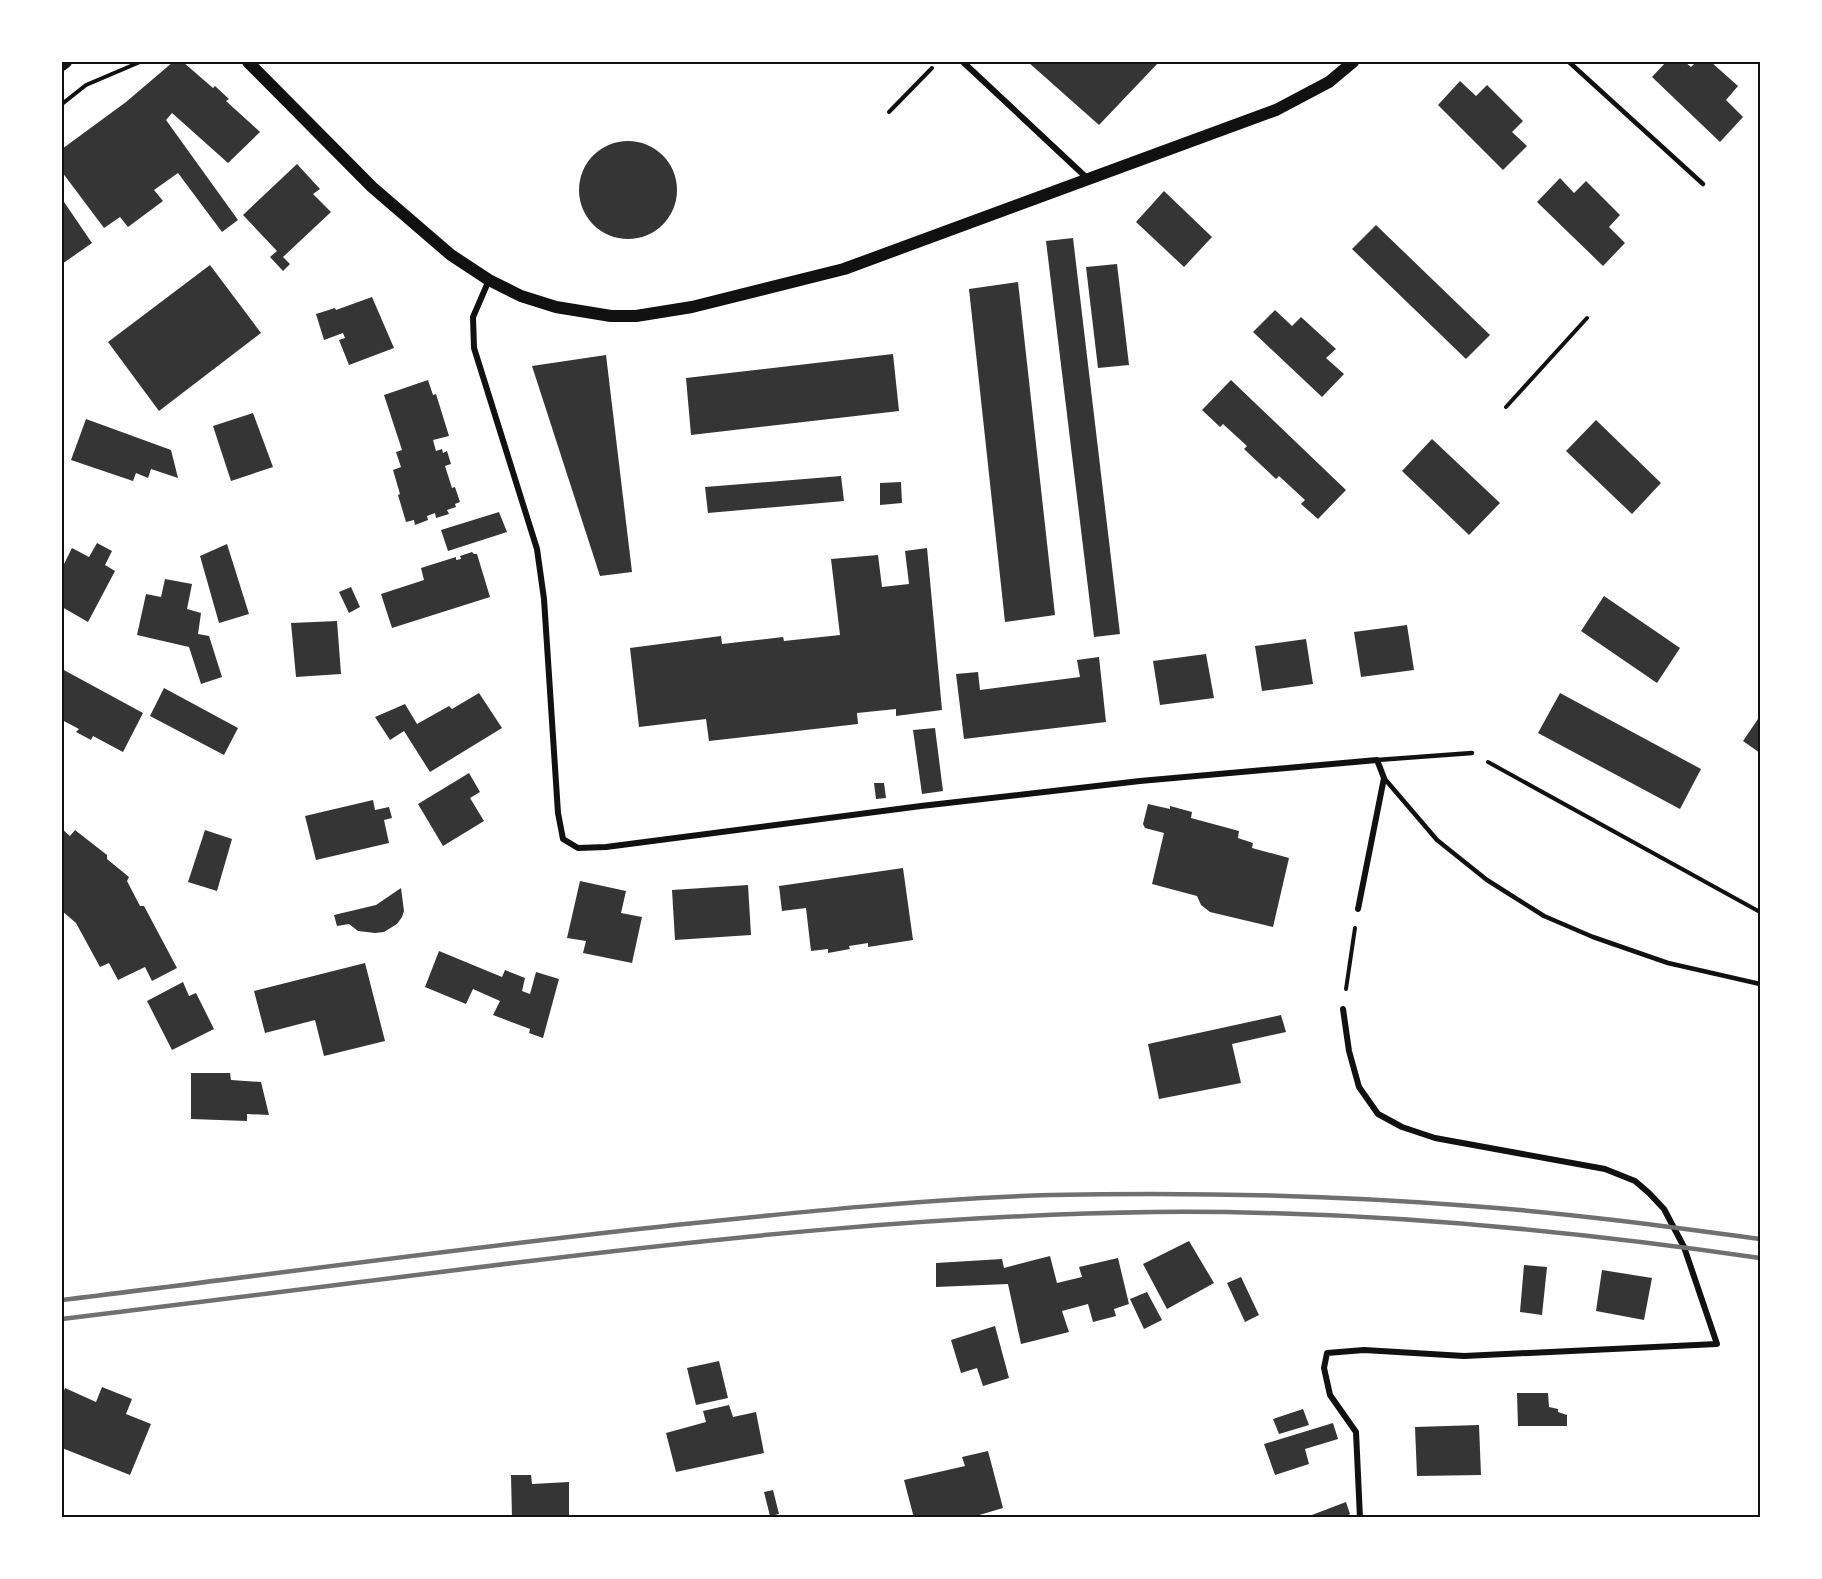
<svg xmlns="http://www.w3.org/2000/svg" width="1822" height="1579" viewBox="0 0 1822 1579" font-family="'Source Serif 4',serif">
	<rect width="100%" height="100%" fill="#fff"/>
	<g fill="#353535">
		<path d="M173,62H183L213,88L215,86L229,99L226,101L260,132L228,163L172,113L166,120L238,220L222,232L178,173L154,190L163,201L128,227L120,217L104,228L62,172V149L126,102Z"/>
		<path d="M1028,62H1159L1099,125Z"/>
		<path d="M1666,62H1685L1691,67L1696,62H1711L1738,86L1726,100L1743,117L1720,142L1652,77Z"/>
		<path d="M1460,81L1476,96L1487,85L1523,121L1512,132L1527,146L1503,170L1438,105Z"/>
		<circle cx="628" cy="190" r="49"/>
		<path d="M297,164L320,189L313,194L331,212L283,257L290,264L283,271L270,257L277,251L243,215Z"/>
		<path d="M1560,178L1574,193L1586,181L1620,215L1609,227L1625,243L1603,266L1537,202Z"/>
		<path d="M1164,191L1212,237L1184,267L1136,222Z"/>
		<path d="M62,199L92,243L62,264Z"/>
		<path d="M1376,225L1490,335L1466,359L1352,249Z"/>
		<path d="M1073,238L1120,634L1094,637L1046,241Z"/>
		<path d="M1117,264L1129,365L1098,368L1086,267Z"/>
		<path d="M210,265L261,333L159,411L108,342Z"/>
		<path d="M1018,282L1055,615L1005,622L969,289Z"/>
		<path d="M372,297L394,348L349,365L339,340L345,338L343,333L324,340L316,314L335,308L336,310Z"/>
		<path d="M1275,310L1292,326L1301,317L1336,349L1326,358L1344,374L1322,397L1253,332Z"/>
		<path d="M893,354L899,411L691,435L686,378Z"/>
		<path d="M606,355L632,572L600,576L532,366Z"/>
		<path d="M428,380L433,395L436,394L449,436L433,440L436,451L442,449L443,453L447,451L451,464L445,466L452,488L455,487L460,502L455,504L456,507L447,510L449,514L436,518L435,513L427,516L428,520L415,525L414,520L406,522L398,495L400,494L393,470L401,467L396,452L402,450L384,395Z"/>
		<path d="M1231,380L1346,490L1318,519L1301,504L1305,500L1279,476L1276,479L1244,449L1247,446L1223,424L1220,427L1202,410Z"/>
		<path d="M253,413L273,467L231,481L213,426Z"/>
		<path d="M86,419L171,450L178,478L151,469L148,478L136,473L133,481L71,460Z"/>
		<path d="M1596,420L1661,483L1632,514L1566,451Z"/>
		<path d="M1432,439L1500,503L1469,535L1402,471Z"/>
		<path d="M841,476L844,501L708,513L705,487Z"/>
		<path d="M901,482L902,503L880,505V483Z"/>
		<path d="M499,512L507,532L448,551L441,530Z"/>
		<path d="M97,543L112,551L105,565L115,571L88,622L62,607V568L72,548L89,557Z"/>
		<path d="M227,544L249,614L219,623L200,556Z"/>
		<path d="M927,548L942,710L896,716V709L857,713L858,724L709,741L706,719L639,727L630,648L721,636L722,644L783,637L784,641L840,635L831,559L878,555L882,587L909,584L905,551Z"/>
		<path d="M472,552L474,554H477L490,597L392,628L381,594L424,580L421,568L456,557V560L461,559L460,556Z"/>
		<path d="M165,579L192,584L187,609L201,613L198,634L209,636L222,677L201,684L189,647L137,635L146,594L161,597Z"/>
		<path d="M351,587L360,607L349,613L339,592Z"/>
		<path d="M1604,596L1680,648L1657,683L1581,631Z"/>
		<path d="M337,621L341,674L296,677L291,623Z"/>
		<path d="M1407,625L1414,670L1361,677L1354,632Z"/>
		<path d="M1306,639L1313,684L1262,691L1255,646Z"/>
		<path d="M1206,654L1214,698L1160,705L1153,661Z"/>
		<path d="M1099,657L1106,722L964,739L956,674L978,672L980,690L1080,677L1077,660Z"/>
		<path d="M62,669L143,713L123,752L93,736L91,740L76,732L79,729L62,720Z"/>
		<path d="M164,688L238,728L224,755L150,716Z"/>
		<path d="M479,693L502,728L430,772L404,731L390,740L375,717L405,704L417,724L449,706L452,709Z"/>
		<path d="M1560,693L1701,769L1680,809L1538,733Z"/>
		<path d="M1758,719L1760,720V753L1743,741Z"/>
		<path d="M935,728L943,791L922,794L913,730Z"/>
		<path d="M469,773L480,792L470,798L484,821L443,846L418,804Z"/>
		<path d="M874,783H884L886,798L876,799Z"/>
		<path d="M373,800L375,810L389,807L392,818L384,820L389,843L316,860L305,816Z"/>
		<path d="M1148,804L1170,809V806L1192,812L1191,818L1239,831L1238,838L1253,843L1252,848L1289,858L1273,927L1210,912L1201,905L1197,896L1152,884L1164,833L1145,828L1143,824Z"/>
		<path d="M62,829L70,836L75,830L107,855V859L129,877L127,881L140,906H144L177,968L152,981L145,967L118,980L109,963L100,967L76,923L62,911Z"/>
		<path d="M205,830L232,839L217,891L188,882Z"/>
		<path d="M903,868L913,940L868,947V943L849,946L850,949L828,953V949L811,951L806,908L782,911L779,886Z"/>
		<path d="M580,881L626,891L621,913L642,917L632,963L583,953L586,941L567,938Z"/>
		<path d="M748,885L751,935L675,940L672,890Z"/>
		<path d="M401,888L404,911L402,917L397,924L384,932L375,933L358,931L349,924L337,926L334,915L376,905Z"/>
		<path d="M439,951L502,977L505,970L525,978L522,991L530,994L536,972L559,979L543,1038L529,1033L530,1029L493,1015L500,1001L473,989L466,1004L425,987Z"/>
		<path d="M365,963L385,1041L324,1056L315,1020L265,1033L254,991Z"/>
		<path d="M183,982L189,996L196,993L214,1029L172,1050L147,1001Z"/>
		<path d="M1281,1015L1286,1032L1232,1044L1241,1083L1159,1099L1148,1044Z"/>
		<path d="M191,1073H230L231,1080L261,1082L269,1115L247,1114V1121L191,1119Z"/>
		<path d="M1189,1241L1214,1283L1167,1309L1143,1264Z"/>
		<path d="M1050,1256L1057,1283L1082,1277L1079,1267L1118,1258L1129,1304L1114,1309L1116,1316L1093,1322L1088,1304L1062,1311L1069,1332L1021,1344L1008,1284L936,1287V1263L1002,1259L1004,1268Z"/>
		<path d="M1524,1265L1547,1267L1542,1315L1520,1312Z"/>
		<path d="M1602,1270L1652,1278L1644,1320L1596,1311Z"/>
		<path d="M1241,1277L1259,1315L1245,1322L1227,1283Z"/>
		<path d="M1147,1292L1162,1320L1144,1329L1130,1299Z"/>
		<path d="M995,1326L1009,1378L983,1386L977,1368L961,1373L951,1340Z"/>
		<path d="M719,1361L728,1398L696,1405L687,1368Z"/>
		<path d="M102,1387L132,1399L126,1414L151,1424L130,1475L62,1448V1396L65,1388L96,1402Z"/>
		<path d="M1517,1393H1548L1549,1407L1558,1409V1412L1567,1415V1426H1518Z"/>
		<path d="M729,1405L733,1417L756,1412L764,1453L676,1472L666,1433L706,1422L703,1411Z"/>
		<path d="M1303,1409L1309,1425L1279,1434L1273,1419Z"/>
		<path d="M1333,1423L1338,1439L1305,1449L1309,1464L1275,1475L1264,1444Z"/>
		<path d="M1479,1425L1481,1475L1417,1476L1415,1427Z"/>
		<path d="M988,1451L1003,1508L969,1518H914L904,1480L965,1466L962,1457Z"/>
		<path d="M511,1475H531L532,1484L569,1482V1518H512Z"/>
		<path d="M773,1490L779,1514L770,1516L764,1492Z"/>
		<path d="M1346,1502L1350,1514L1344,1518H1304Z"/>
	</g>
	<g fill="none" stroke-linecap="round" stroke-linejoin="round">
		<g stroke="#111" stroke-width="4">
			<path d="M62,104L86,85L140,62"/>
			<path d="M889,112L932,68"/>
			<path d="M1506,407L1587,318"/>
			<path d="M1488,762L1760,912"/>
			<path d="M1346,989L1355,928"/>
		</g>
		<g stroke="#111" stroke-width="4.5">
			<path d="M1569,62L1703,184"/>
			<path d="M1377,760L1472,753"/>
			<path d="M1384,778L1437,840L1487,880L1544,916L1593,937L1668,963L1760,984"/>
		</g>
		<g stroke="#111" stroke-width="6">
			<path d="M963,62L1088,179"/>
			<path d="M489,280L473,317L474,348L537,549L544,599L558,813L563,839L578,848L606,847L921,806L1140,781L1377,760L1384,778L1358,909"/>
			<path d="M1343,1009L1349,1051L1359,1087L1378,1114L1402,1127L1435,1138L1605,1169L1635,1181L1649,1193L1664,1209L1684,1247L1717,1344L1464,1356L1364,1350L1327,1353L1324,1368L1330,1395L1356,1432L1360,1518"/>
		</g>
		<g stroke="#111" stroke-width="12">
			<path d="M248,62L372,187L451,255L489,280L521,296L556,307L611,316H636L692,307L844,269L1276,110L1329,82L1353,62"/>
			<path d="M62,65L66,62"/>
		</g>
		<g stroke="#707070" stroke-width="4.5">
			<path d="M62,1300C266,1275 470,1247 675,1225C800,1212 925,1199 1051,1195C1191,1192 1331,1195 1471,1206C1568,1213 1664,1226 1760,1239"/>
			<path d="M62,1319C212,1300 362,1281 513,1263C726,1237 939,1215 1154,1212C1354,1210 1562,1229 1760,1258"/>
		</g>
	</g>
	<rect width="1822" height="1579" fill="none" stroke="#ffffff" stroke-width="126"/>
	<rect x="63" y="63" width="1696" height="1453" fill="none" stroke="#111" stroke-width="2"/>
</svg>
